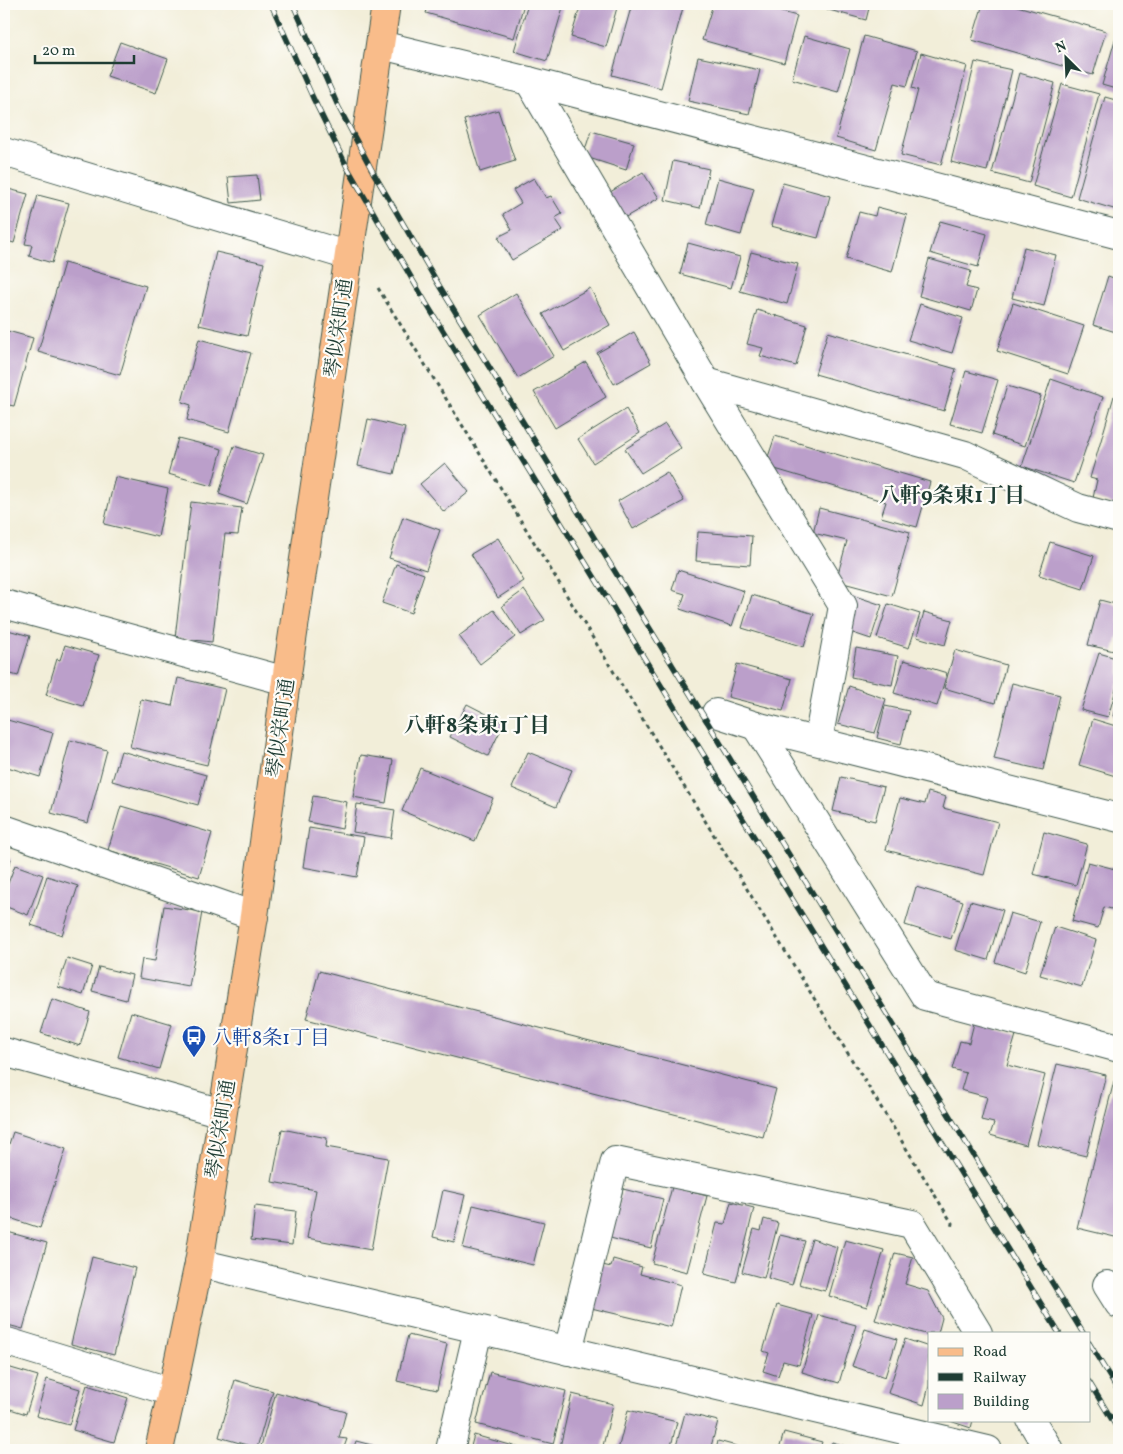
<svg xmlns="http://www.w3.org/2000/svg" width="1123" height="1454" viewBox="0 0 1123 1454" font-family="Vollkorn,'Noto Serif JP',serif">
	<rect width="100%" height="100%" fill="#fdfcf7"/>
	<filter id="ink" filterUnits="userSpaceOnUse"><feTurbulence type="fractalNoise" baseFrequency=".02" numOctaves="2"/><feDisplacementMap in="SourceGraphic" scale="10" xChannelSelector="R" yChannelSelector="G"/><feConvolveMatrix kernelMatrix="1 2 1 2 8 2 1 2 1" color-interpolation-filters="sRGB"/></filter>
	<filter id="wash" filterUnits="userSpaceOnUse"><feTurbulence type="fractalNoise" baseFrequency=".0096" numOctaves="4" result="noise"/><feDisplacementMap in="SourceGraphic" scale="20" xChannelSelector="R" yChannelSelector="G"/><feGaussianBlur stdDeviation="1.12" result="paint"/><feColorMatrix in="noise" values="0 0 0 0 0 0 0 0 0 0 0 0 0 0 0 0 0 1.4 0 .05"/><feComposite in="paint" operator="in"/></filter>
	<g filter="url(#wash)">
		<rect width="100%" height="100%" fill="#f2eed9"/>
		<g id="blocks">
			<g fill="#bb9fca">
				<path d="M429,4H524L514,38L426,13Z"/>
				<path d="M528,4H564L547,61L514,51Z"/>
				<path d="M581,4H618L606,47L571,37Z"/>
				<path d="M632,4H684L661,88L612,75Z"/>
				<path d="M713,4H751L797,16L784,63L702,40Z"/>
				<path d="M819,4H870L866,20L818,7Z"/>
				<path d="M983,4H1010L1106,31L1093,75L972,40Z"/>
				<path d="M1119,26V90L1102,85Z"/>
				<path d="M804,36L850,49L838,92L792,79Z"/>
				<path d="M864,36L917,51L907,86L895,83L876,150L836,138Z"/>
				<path d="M120,42L168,59L156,93L107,76Z"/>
				<path d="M921,53L967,66L941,165L901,155L918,90L912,88Z"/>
				<path d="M698,57L760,70L749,114L688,101Z"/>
				<path d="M975,62L1012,70L987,171L951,162Z"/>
				<path d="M1019,73L1055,83L1029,183L992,173Z"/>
				<path d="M1062,84L1099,94L1071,197L1033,186Z"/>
				<path d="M1105,97L1119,101V202L1117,210L1077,198Z"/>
				<path d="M498,110L515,161L480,172L464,120Z"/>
				<path d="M591,131L634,143L626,170L583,156Z"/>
				<path d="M673,161L709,169L700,208L665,200Z"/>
				<path d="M643,172L659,198L617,222L602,197Z"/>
				<path d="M257,175L260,200L231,203L228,177Z"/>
				<path d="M534,178L546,198L551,196L562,214L555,218L563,230L512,260L498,237L512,230L503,214L521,203L513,190Z"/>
				<path d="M718,178L754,188L741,235L706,225Z"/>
				<path d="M783,183L830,196L818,238L771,226Z"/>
				<path d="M4,188L28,194L14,243L4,240Z"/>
				<path d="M38,195L69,203L52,263L29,256L32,245L25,244Z"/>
				<path d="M877,207L907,215L892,272L846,259L859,212L875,216Z"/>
				<path d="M940,221L987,234L978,267L930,253Z"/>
				<path d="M688,243L740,257L731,288L680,274Z"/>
				<path d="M1024,247L1056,255L1044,306L1012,298Z"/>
				<path d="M216,252L264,263L247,336L199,325Z"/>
				<path d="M751,252L798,264L787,304L740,291Z"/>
				<path d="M929,259L971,271L966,287L977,290L971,311L919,296Z"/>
				<path d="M64,263L146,286L120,375L38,352Z"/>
				<path d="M1108,276L1119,280V333L1093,325Z"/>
				<path d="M590,288L610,325L564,351L543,314Z"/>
				<path d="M516,293L554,356L518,378L480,315Z"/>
				<path d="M1013,303L1084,326L1068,374L997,351Z"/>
				<path d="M920,304L963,318L952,353L908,340Z"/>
				<path d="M757,310L807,325L796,366L760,356L763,348L747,344Z"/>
				<path d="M4,330L33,338L14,406L4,404Z"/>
				<path d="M634,332L651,363L614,384L597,353Z"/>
				<path d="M828,332L956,369L944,411L815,374Z"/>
				<path d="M199,339L251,353L229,432L187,420L191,405L182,402Z"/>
				<path d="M586,362L606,397L555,428L534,392Z"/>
				<path d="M966,371L998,380L982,433L950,424Z"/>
				<path d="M1051,379L1103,397L1074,483L1022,466Z"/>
				<path d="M1007,386L1041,396L1025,446L992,435Z"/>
				<path d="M1114,396L1119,397V506L1093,498L1097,480L1090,478Z"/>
				<path d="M626,409L640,433L593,463L578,439Z"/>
				<path d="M368,419L405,428L394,474L358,466Z"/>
				<path d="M665,424L681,448L641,473L625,449Z"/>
				<path d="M775,436L930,482L917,527L881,517L886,502L765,466Z"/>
				<path d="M178,438L222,449L212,486L168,474Z"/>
				<path d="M234,446L263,455L247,504L219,494Z"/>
				<path d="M445,463L469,492L444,512L420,484Z"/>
				<path d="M667,472L684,501L633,529L618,501Z"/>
				<path d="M115,477L168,489L158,537L104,524Z"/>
				<path d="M191,502L242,508L238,535L225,534L212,642L175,638Z"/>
				<path d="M819,508L910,532L892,596L836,581L847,541L813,533Z"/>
				<path d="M403,517L440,530L426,570L389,558Z"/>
				<path d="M698,532L752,536L750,565L696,561Z"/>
				<path d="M498,538L524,581L498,598L471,554Z"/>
				<path d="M1050,542L1094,556L1083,589L1039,575Z"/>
				<path d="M396,564L424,574L411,613L382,603Z"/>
				<path d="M678,570L744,591L732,626L680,609L685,594L672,590Z"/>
				<path d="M524,590L545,620L521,635L502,606Z"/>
				<path d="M752,595L814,614L804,647L742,628Z"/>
				<path d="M852,595L882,605L871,639L841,629Z"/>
				<path d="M1100,600L1119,605V633L1114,651L1088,645Z"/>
				<path d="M888,604L920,614L909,648L877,638Z"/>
				<path d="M494,610L515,637L480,664L459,636Z"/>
				<path d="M924,612L952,620L945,645L917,637Z"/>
				<path d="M4,629L30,636L18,676L4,672Z"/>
				<path d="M65,645L99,655L83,706L46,695L57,659L60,660Z"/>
				<path d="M856,648L898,656L892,685L851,677Z"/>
				<path d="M955,650L1006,665L995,703L944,688Z"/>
				<path d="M1099,653L1119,659V679L1108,717L1081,710Z"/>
				<path d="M904,660L947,673L937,706L894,693Z"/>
				<path d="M737,664L792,679L783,711L728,697Z"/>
				<path d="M178,678L225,689L207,765L130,747L141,699L172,706Z"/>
				<path d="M1012,683L1060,695L1043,770L994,759Z"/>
				<path d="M849,686L886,699L875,733L838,724Z"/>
				<path d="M1119,696V718L1113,716Z"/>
				<path d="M467,704L504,723L488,756L450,737Z"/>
				<path d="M885,706L909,711L901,744L877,738Z"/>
				<path d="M4,719L53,733L40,777L4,766Z"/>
				<path d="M1093,719L1119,727V777L1079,765Z"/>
				<path d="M70,740L107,750L88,823L51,813Z"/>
				<path d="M121,751L206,775L198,805L112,781Z"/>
				<path d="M528,752L572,770L556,807L512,788Z"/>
				<path d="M361,755L393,760L386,803L353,797Z"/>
				<path d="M420,768L493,798L475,841L402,811Z"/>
				<path d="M841,777L884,787L875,821L833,811Z"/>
				<path d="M928,792L946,797L943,808L998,822L984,875L886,850L900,798L925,804Z"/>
				<path d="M313,796L347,802L342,829L308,822Z"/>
				<path d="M357,804L395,810L391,838L353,832Z"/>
				<path d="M121,806L212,833L199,877L108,850Z"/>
				<path d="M309,828L364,837L357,877L303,867Z"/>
				<path d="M1044,832L1087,844L1076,885L1033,874Z"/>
				<path d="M4,856L11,859L4,878Z"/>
				<path d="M1088,862L1119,870V911L1104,907L1098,928L1072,921Z"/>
				<path d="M15,865L43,875L28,915L4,906V894Z"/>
				<path d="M47,876L78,886L62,935L31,925Z"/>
				<path d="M916,887L963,901L951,939L905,925Z"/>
				<path d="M970,901L1003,910L988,960L955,950Z"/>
				<path d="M164,906L202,912L189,987L139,978L142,959L155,961Z"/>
				<path d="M1010,913L1040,922L1025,972L995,962Z"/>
				<path d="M1055,927L1096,940L1082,987L1040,975Z"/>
				<path d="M67,958L92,966L83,995L58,987Z"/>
				<path d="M99,967L132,975L126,1000L92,991Z"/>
				<path d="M319,971L776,1089L763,1137L306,1019Z"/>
				<path d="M52,999L90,1012L80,1046L41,1033Z"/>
				<path d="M131,1012L172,1024L159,1069L118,1057Z"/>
				<path d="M974,1023L1016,1035L1007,1065L1045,1075L1026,1145L990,1135L994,1123L981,1120L987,1097L961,1090L966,1073L952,1069L960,1041L969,1043Z"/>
				<path d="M1057,1064L1106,1075L1086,1156L1037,1144Z"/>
				<path d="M1114,1081L1119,1082V1238L1077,1228Z"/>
				<path d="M282,1129L327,1138L326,1147L388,1158L371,1250L307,1238L316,1190L272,1182Z"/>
				<path d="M13,1132L66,1149L40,1228L4,1216V1159Z"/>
				<path d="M672,1187L707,1196L687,1272L652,1263Z"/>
				<path d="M623,1189L663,1199L651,1248L610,1238Z"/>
				<path d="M443,1190L465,1195L454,1242L433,1237Z"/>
				<path d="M731,1202L754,1208L736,1282L704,1274L717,1223L725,1224Z"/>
				<path d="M473,1205L544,1222L533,1265L463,1248Z"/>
				<path d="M255,1206L296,1211L292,1245L251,1240Z"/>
				<path d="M764,1219L778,1223L764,1278L742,1272L754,1229L761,1231Z"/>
				<path d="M4,1231L47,1243L23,1329L4,1324Z"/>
				<path d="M780,1235L805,1241L792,1285L768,1278Z"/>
				<path d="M812,1239L837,1247L825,1291L799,1284Z"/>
				<path d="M845,1240L884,1250L867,1307L829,1296Z"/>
				<path d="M895,1253L913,1257L905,1284L928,1291L942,1318L938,1333H929V1335L875,1320Z"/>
				<path d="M92,1257L135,1268L114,1355L71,1344Z"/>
				<path d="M613,1259L642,1267L640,1274L681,1285L671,1327L587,1307L598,1264L611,1267Z"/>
				<path d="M777,1305L813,1315L799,1365L783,1361L778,1376L763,1371L769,1353L763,1351Z"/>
				<path d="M819,1315L856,1325L839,1383L802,1372Z"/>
				<path d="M865,1329L897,1339L885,1377L852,1366Z"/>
				<path d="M408,1335L447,1344L437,1390L397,1381Z"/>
				<path d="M905,1339L929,1347V1386L924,1405L888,1393Z"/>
				<path d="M4,1366L38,1376L26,1414L4,1407Z"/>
				<path d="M490,1372L566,1391L553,1444L476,1424Z"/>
				<path d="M47,1379L80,1389L69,1425L36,1416Z"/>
				<path d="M235,1380L273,1391L257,1448L219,1437Z"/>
				<path d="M87,1385L128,1398L114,1442L73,1430Z"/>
				<path d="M276,1392L346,1412L339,1438L347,1439L343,1450H260Z"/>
				<path d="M572,1394L613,1404L602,1450H573L560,1447Z"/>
				<path d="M628,1410L677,1422L670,1450H618Z"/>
				<path d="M685,1413L718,1421L710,1450H675Z"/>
				<path d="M947,1420H973L971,1428Z"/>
				<path d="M784,1432L822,1442L819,1450H779Z"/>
				<path d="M474,1435L521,1448L520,1450H470Z"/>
				<path d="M356,1441L391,1450H353Z"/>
				<path d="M718,1441L751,1450H716Z"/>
				<path d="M832,1442L859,1450H830Z"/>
			</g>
		</g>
	</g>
	<g filter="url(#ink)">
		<use href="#blocks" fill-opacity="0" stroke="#3f584d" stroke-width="1"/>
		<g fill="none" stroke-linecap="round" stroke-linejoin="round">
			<defs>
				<g id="minor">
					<path d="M381,45L529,81L1119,235"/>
					<path d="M529,81L706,382L843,606L818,741"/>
					<path d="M4,152L349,256"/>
					<path d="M706,382L965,455L1078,508L1119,519"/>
					<path d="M4,604L286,681"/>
					<path d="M716,713L756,726L1119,818"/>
					<path d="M756,726L925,996L1119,1048"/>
					<path d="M4,829L254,916"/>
					<path d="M4,1052L222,1113"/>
					<path d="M199,1263L988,1450"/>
					<path d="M1107,1285L1119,1304"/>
					<path d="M4,1341L172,1392"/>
					<path d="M568,1351L615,1161L912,1224L978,1333"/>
					<path d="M1031,1420L1049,1450"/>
					<path d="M450,1450L478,1330"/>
				</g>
				<path id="major" d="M159,1450L172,1392L199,1263L254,916L286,681L386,4"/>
			</defs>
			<use href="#minor" stroke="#3f584d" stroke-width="30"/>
			<use href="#major" stroke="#3f584d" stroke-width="30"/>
			<path stroke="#3f584d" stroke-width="3" stroke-dasharray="4 4" stroke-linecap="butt" d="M378,288L952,1223L951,1229"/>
			<use href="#minor" stroke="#fff" stroke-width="28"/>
			<use href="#major" stroke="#f9bc8a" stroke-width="28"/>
			<defs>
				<g id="rail">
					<path d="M271,4L313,98L347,167L426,303L1059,1333"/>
					<path d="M293,4L338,106L373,172L440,287L1083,1333"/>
					<path d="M1089,1343L1119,1392"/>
					<path d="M1089,1382L1119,1431"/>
				</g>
			</defs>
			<use href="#rail" stroke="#1f3d34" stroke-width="5.5"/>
			<use href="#rail" stroke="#fdfcf7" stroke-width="4" stroke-dasharray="11" stroke-linecap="butt"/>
		</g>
	</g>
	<defs>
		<symbol id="bus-pin" viewBox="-11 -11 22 30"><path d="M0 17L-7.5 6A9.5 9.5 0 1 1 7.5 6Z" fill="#1a4fb4" stroke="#fdfcf7"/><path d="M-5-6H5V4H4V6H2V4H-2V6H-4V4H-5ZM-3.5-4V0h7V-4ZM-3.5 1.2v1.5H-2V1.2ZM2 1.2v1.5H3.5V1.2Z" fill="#fff"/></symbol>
	</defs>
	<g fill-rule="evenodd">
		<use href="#bus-pin" x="180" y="1023" width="28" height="38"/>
	</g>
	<g text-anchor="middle" stroke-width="4.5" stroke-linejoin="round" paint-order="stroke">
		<g font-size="20" fill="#1f3d34" stroke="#fdfcf7">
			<text transform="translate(338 328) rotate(-82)" y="7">琴似栄町通</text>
			<text transform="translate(280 728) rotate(-82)" y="7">琴似栄町通</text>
			<text transform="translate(220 1129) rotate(-81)" y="7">琴似栄町通</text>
		</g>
		<g font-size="20" fill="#164399" stroke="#fdfcf7" text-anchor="start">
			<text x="212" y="1044">八軒8条1丁目</text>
		</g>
		<g font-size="21" font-weight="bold" fill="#1f3d34" stroke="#fdfcf7">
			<text x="952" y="502">八軒9条東1丁目</text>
			<text x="477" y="732">八軒8条東1丁目</text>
		</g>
	</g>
	<rect width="1123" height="1454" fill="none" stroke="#fdfcf7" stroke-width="20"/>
	<rect x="928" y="1332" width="162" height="90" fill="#fdfcf7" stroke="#a4b0a9"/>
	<rect x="938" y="1348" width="25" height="8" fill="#f9bc8a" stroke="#a4b0a9"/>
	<text x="973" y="1356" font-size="15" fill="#1f3d34">Road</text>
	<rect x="938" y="1373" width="25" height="8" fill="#1f3d34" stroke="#a4b0a9"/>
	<text x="973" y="1382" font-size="15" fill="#1f3d34">Railway</text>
	<rect x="938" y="1394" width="25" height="15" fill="#bb9fca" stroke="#a4b0a9"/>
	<text x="973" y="1406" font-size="15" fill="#1f3d34">Building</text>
	<g transform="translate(1066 58) rotate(336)" stroke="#fdfcf7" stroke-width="4" paint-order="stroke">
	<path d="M0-4L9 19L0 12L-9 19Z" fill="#1f3d34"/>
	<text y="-8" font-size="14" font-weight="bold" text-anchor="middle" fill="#1f3d34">N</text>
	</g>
	<path d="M35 55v8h99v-8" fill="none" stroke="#1f3d34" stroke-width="2.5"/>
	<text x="42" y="55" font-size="15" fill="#1f3d34" stroke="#fdfcf7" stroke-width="4" paint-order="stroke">20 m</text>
</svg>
